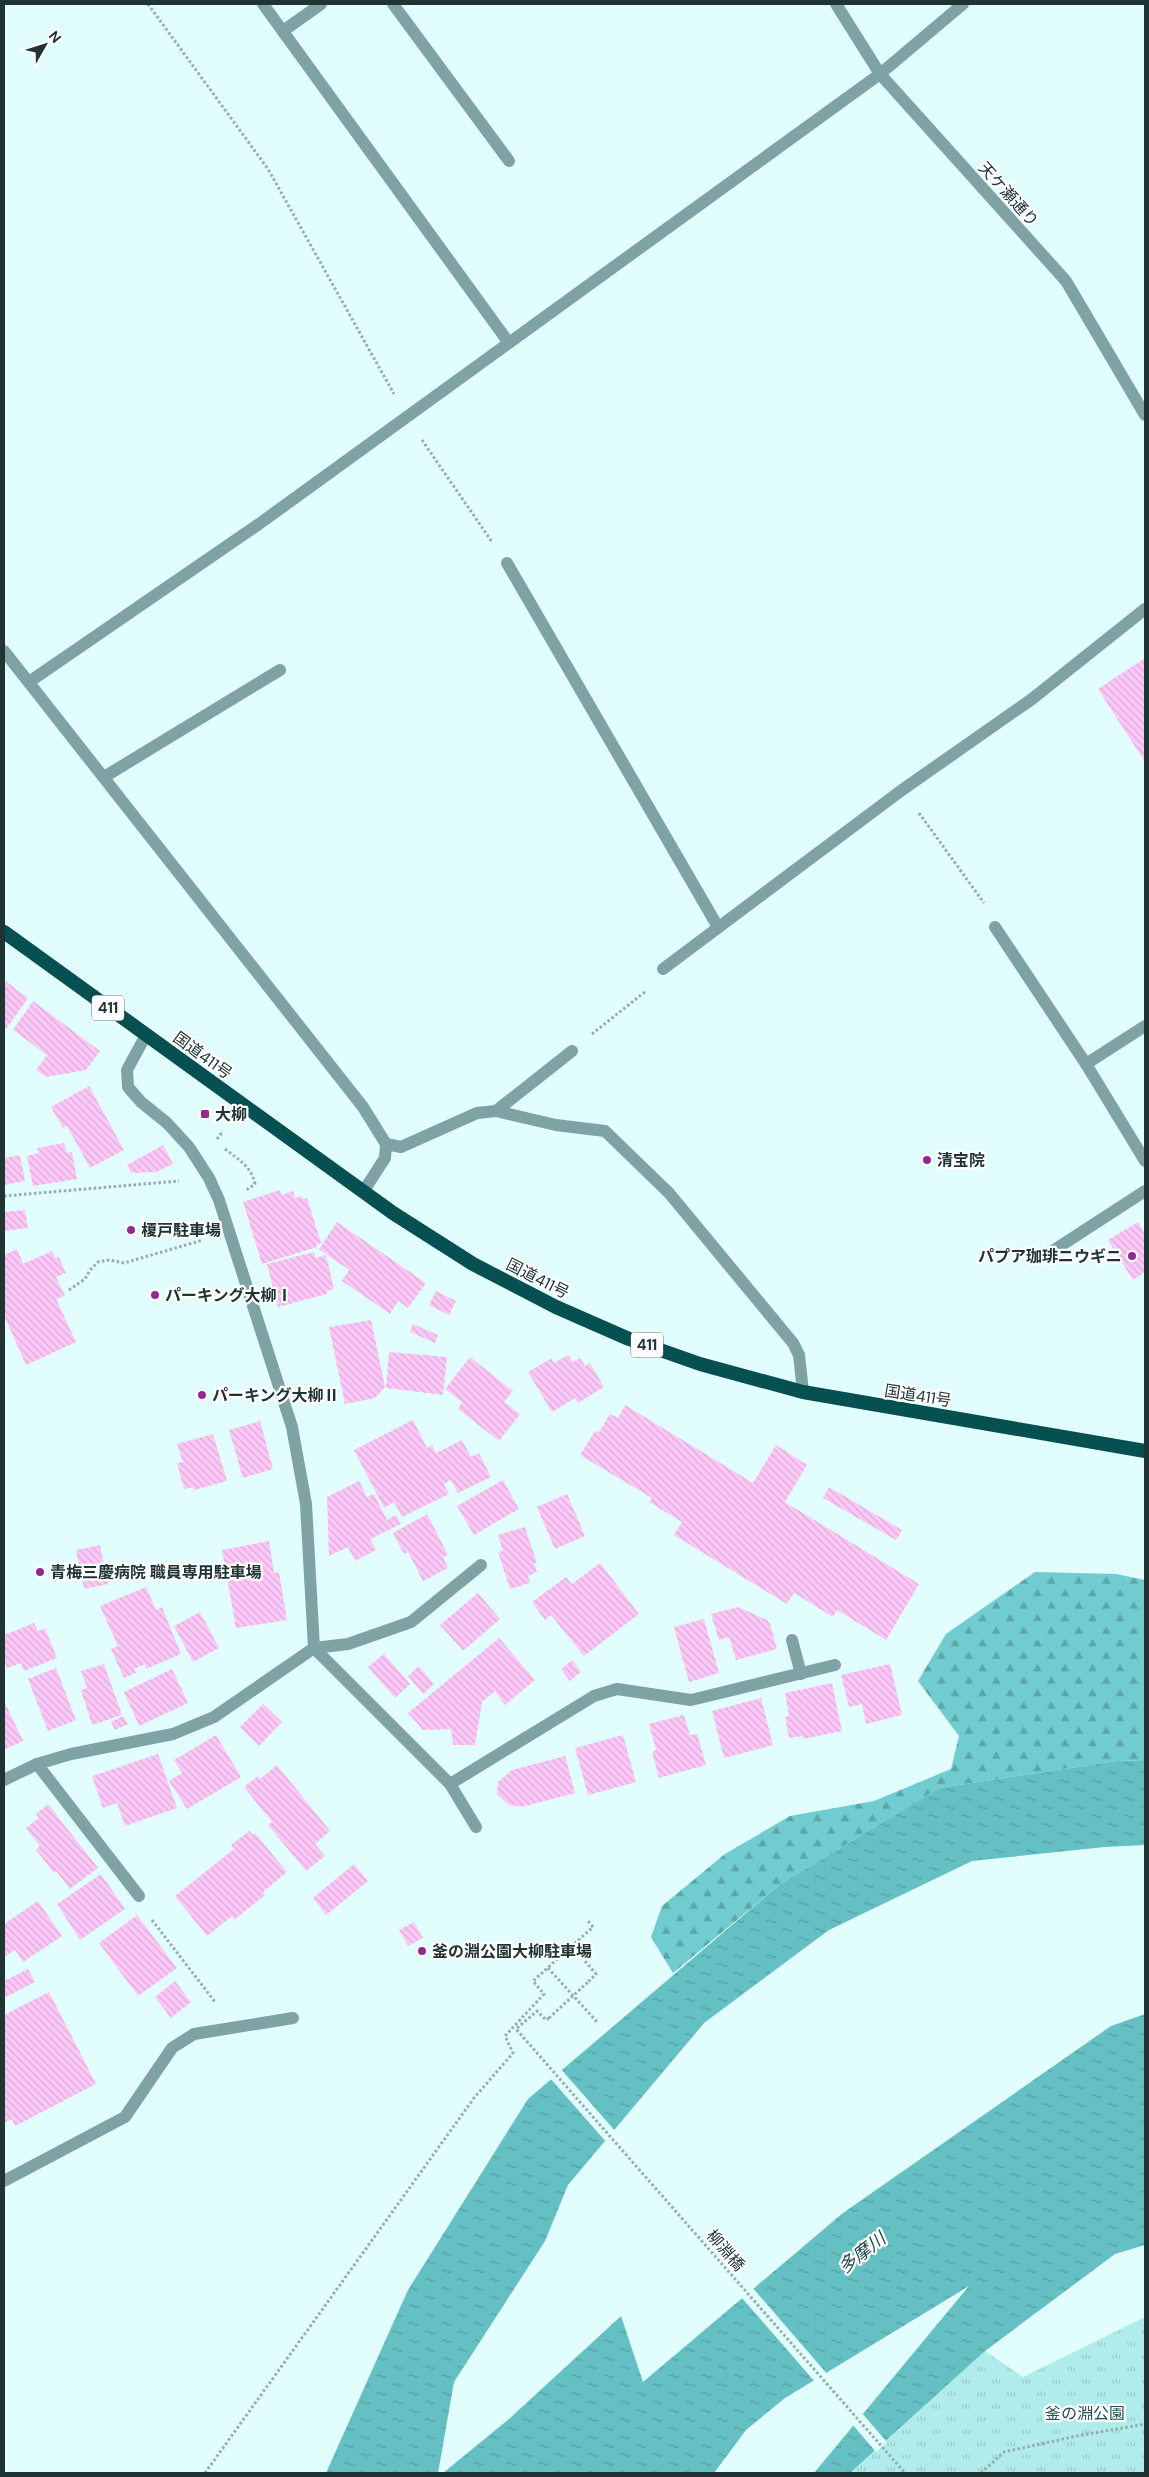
<svg xmlns="http://www.w3.org/2000/svg" width="1149" height="2477" viewBox="0 0 1149 2477" font-family="'DM Sans','Noto Sans JP',sans-serif">
	<defs>
		<pattern id="grass-tufts" width="24" height="20" patternUnits="userSpaceOnUse" patternTransform="scale(1.25)"><rect width="24" height="20" fill="#b1eced"/><path d="M3 7l-1-3M5 7V3M7 7l1-3M15 17l-1-3M17 17v-4M19 17l1-3" fill="none" stroke="#98cbcc"/></pattern>
		<pattern id="forest-firs" width="22" height="20" patternUnits="userSpaceOnUse" patternTransform="scale(1.25)"><rect width="22" height="20" fill="#70ccce"/><path d="M5 1l3.5 6h-7zM16 11l3.5 6h-7z" fill="#5ca6a8"/></pattern>
		<pattern id="water-ripples" width="26" height="14" patternUnits="userSpaceOnUse" patternTransform="scale(1.25)"><rect width="26" height="14" fill="#65c0c3"/><path d="M2 4q2-2 4 0t4 0M15 11q2-2 4 0t4 0" fill="none" stroke="#539d9f"/></pattern>
		<pattern id="building-back-hatch" width="6" height="6" patternUnits="userSpaceOnUse" patternTransform="scale(1.25)"><rect width="6" height="6" fill="#fdc7f8"/><path d="M-1 5l2 2M0 0l6 6M5-1l2 2" fill="none" stroke="#d9acd5"/></pattern>
	</defs>
	<rect width="100%" height="100%" fill="#e1fdfe"/>
	<path fill="url(#grass-tufts)" d="M1145,2317V2473H850L985,2351L1023,2377Z"/>
	<path fill="url(#forest-firs)" d="M1035,1572L1116,1574L1145,1580V1760L1116,1761L939,1788L779,1885L673,1973L651,1937L662,1906L725,1854L790,1816L874,1801L951,1769L959,1736L918,1681L946,1634Z"/>
	<g fill="url(#water-ripples)">
		<path d="M1145,1760V1845L1105,1847L972,1861L829,1930L704,2023L568,2185L545,2241L454,2382L438,2473H326L408,2290L528,2099L779,1885L939,1788L1116,1761Z"/>
		<path d="M1145,2014V2245L1115,2254L985,2351L850,2473H814L969,2286L785,2398L746,2430L714,2473H443L509,2419L621,2316L643,2382L843,2213L1111,2026Z"/>
	</g>
	<g fill="#e1fdfe">
		<path d="M560,2068L616,2132L607,2143L549,2077Z"/>
		<path d="M752,2287L828,2375L816,2383L741,2297Z"/>
		<path d="M861,2412L887,2442L876,2452L852,2424Z"/>
	</g>
	<g fill="url(#building-back-hatch)">
		<path d="M1145,658V762L1098,689Z"/>
		<path d="M4,980L28,998L4,1032Z"/>
		<path d="M33,1001L100,1051L86,1070L46,1077L36,1070L47,1055L13,1030Z"/>
		<path d="M89,1086L124,1150L90,1168L67,1126L63,1128L51,1107Z"/>
		<path d="M64,1143L67,1153L72,1152L77,1179L33,1186L27,1156L39,1153L37,1148Z"/>
		<path d="M163,1145L173,1164L156,1172L131,1173L127,1165Z"/>
		<path d="M20,1155L25,1181L4,1185V1158Z"/>
		<path d="M280,1190L282,1195L293,1191L295,1198L302,1196L303,1199L307,1198L321,1243L316,1245L317,1247L262,1264L243,1202Z"/>
		<path d="M25,1210L28,1228L4,1231V1212Z"/>
		<path d="M337,1222L426,1283L408,1308L398,1301L390,1314L342,1281L349,1270L319,1249Z"/>
		<path d="M1138,1222L1145,1234V1272L1133,1280L1108,1240Z"/>
		<path d="M17,1249L23,1264L52,1251L55,1258L59,1257L66,1273L56,1277L65,1296L56,1299L76,1342L26,1365L4,1315V1255Z"/>
		<path d="M314,1252L315,1258L326,1255L334,1289L327,1291V1294L278,1307L267,1264Z"/>
		<path d="M436,1291L456,1301L449,1315L429,1305Z"/>
		<path d="M371,1320L385,1387L375,1398L345,1404L329,1327Z"/>
		<path d="M413,1324L438,1335L435,1343L410,1332Z"/>
		<path d="M389,1352L447,1357L443,1395L386,1388Z"/>
		<path d="M568,1355L573,1362L580,1358L585,1366L590,1363L604,1387L578,1403L575,1398L552,1412L528,1372L552,1358L554,1363Z"/>
		<path d="M470,1357L513,1391L504,1402L520,1414L499,1441L458,1409L462,1402L445,1389Z"/>
		<path d="M625,1405L753,1483L776,1445L807,1465L785,1502L919,1584L886,1640L837,1610L833,1617L794,1593L787,1604L674,1535L682,1522L649,1502L652,1498L580,1455L595,1431L599,1432L610,1414L618,1418Z"/>
		<path d="M413,1420L427,1448L432,1445L436,1453L462,1440L471,1457L479,1453L491,1477L458,1493L451,1480L444,1484L449,1494L402,1517L394,1502L384,1508L354,1450Z"/>
		<path d="M260,1421L273,1469L243,1478L229,1430Z"/>
		<path d="M213,1434L227,1481L194,1490L193,1487L184,1489L177,1463L183,1462L177,1444Z"/>
		<path d="M503,1480L519,1509L474,1535L457,1506Z"/>
		<path d="M359,1481L367,1497L374,1494L387,1520L396,1515L401,1524L370,1539L376,1550L355,1561L348,1547L329,1556L327,1497Z"/>
		<path d="M829,1487L902,1530L896,1540L823,1498Z"/>
		<path d="M567,1494L585,1536L555,1549L537,1507Z"/>
		<path d="M427,1514L448,1555L443,1557L448,1568L423,1581L408,1552L404,1554L393,1533Z"/>
		<path d="M525,1527L537,1563H534L537,1572L528,1576L530,1583L510,1589L498,1552L503,1551L498,1535Z"/>
		<path d="M269,1541L274,1573L279,1572L287,1620L236,1628L222,1550Z"/>
		<path d="M100,1545L108,1584L84,1589L76,1550Z"/>
		<path d="M600,1563L639,1614L584,1656L551,1615L545,1620L532,1602L566,1577L572,1584Z"/>
		<path d="M146,1587L156,1610L162,1607L181,1654L146,1669L145,1664L134,1669L136,1673L124,1678L111,1649L118,1646L100,1606Z"/>
		<path d="M478,1593L500,1619L463,1651L440,1625Z"/>
		<path d="M738,1607L767,1620L770,1624L777,1649L736,1660L729,1637L719,1640L711,1614Z"/>
		<path d="M200,1612L219,1648L193,1662L174,1626Z"/>
		<path d="M704,1619L719,1673L689,1682L674,1627Z"/>
		<path d="M34,1623L38,1631L45,1628L57,1658L24,1671L21,1663L7,1668L4,1659V1635Z"/>
		<path d="M499,1638L535,1680L505,1705L495,1691L482,1702L475,1745H453L451,1729L423,1730L408,1713Z"/>
		<path d="M384,1654L410,1684L395,1698L368,1667Z"/>
		<path d="M572,1660L581,1672L570,1681L561,1669Z"/>
		<path d="M104,1664L122,1715L92,1725L81,1690L87,1688L81,1671Z"/>
		<path d="M890,1664L902,1715L866,1724L862,1704L849,1707L841,1675Z"/>
		<path d="M419,1666L434,1684L423,1694L408,1676Z"/>
		<path d="M56,1668L76,1720L48,1731L28,1679Z"/>
		<path d="M172,1669L188,1703L139,1726L124,1692Z"/>
		<path d="M832,1683L842,1731L803,1739V1736L789,1738L785,1717L789,1716L785,1693Z"/>
		<path d="M761,1698L773,1745L724,1758L712,1711Z"/>
		<path d="M4,1701L23,1741L4,1750Z"/>
		<path d="M263,1704L282,1722L259,1746L240,1727Z"/>
		<path d="M684,1715L690,1735L697,1734L706,1765L659,1778L652,1752L656,1750L649,1724Z"/>
		<path d="M123,1716L128,1724L115,1730L111,1722Z"/>
		<path d="M216,1735L241,1777L187,1809L169,1781L182,1773L174,1760Z"/>
		<path d="M623,1735L636,1782L588,1795L575,1748Z"/>
		<path d="M158,1754L177,1808L125,1826L117,1803L103,1808L92,1776Z"/>
		<path d="M565,1756L575,1793L522,1807L509,1805L497,1794L498,1782L512,1770Z"/>
		<path d="M277,1765L330,1831L315,1844L325,1856L306,1871L268,1825L272,1822L244,1787L258,1776L260,1779Z"/>
		<path d="M48,1804L98,1868L70,1889L56,1871L54,1873L36,1850L40,1846L26,1828L39,1818L36,1814Z"/>
		<path d="M249,1831L253,1835L255,1833L287,1872L263,1892L265,1895L234,1920L232,1916L207,1936L175,1896L234,1849L231,1845Z"/>
		<path d="M354,1864L368,1881L326,1915L313,1898Z"/>
		<path d="M101,1874L125,1909L80,1940L57,1904Z"/>
		<path d="M38,1901L62,1936L23,1962L15,1950L4,1957V1924Z"/>
		<path d="M137,1915L177,1968L138,1996L99,1943Z"/>
		<path d="M414,1922L423,1938L408,1946L399,1930Z"/>
		<path d="M28,1969L35,1982L4,1998V1981Z"/>
		<path d="M175,1981L191,2002L171,2018L155,1997Z"/>
		<path d="M49,1992L96,2084L15,2126L12,2119L4,2123V2015Z"/>
	</g>
	<g fill="none" stroke-linecap="round" stroke-linejoin="round">
		<g stroke="#94acad" stroke-width="3" stroke-dasharray="2.5 2.5" stroke-linecap="butt">
			<path d="M148,4L268,169L394,394"/>
			<path d="M422,440L492,542"/>
			<path d="M919,813L984,903"/>
			<path d="M592,1034L646,991"/>
			<path d="M217,1139L223,1131"/>
			<path d="M225,1149C239,1160 251,1166 255,1184L245,1191"/>
			<path d="M4,1196L179,1181"/>
			<path d="M69,1290L85,1279L90,1270L98,1262L109,1260L124,1263L203,1240"/>
			<path d="M152,1920L215,2002"/>
			<path d="M572,1946L596,1974L588,1982"/>
			<path d="M548,1968L598,2023"/>
			<path d="M549,2018L546,2020L537,2011L516,2029L905,2473"/>
			<path d="M205,2473L474,2098L513,2053L505,2036L544,1994L533,1981L593,1927L588,1921"/>
			<path d="M981,2473L1004,2452L1077,2436L1145,2424"/>
		</g>
		<g stroke="#7fa3a4" stroke-width="12">
			<path d="M263,4L509,343"/>
			<path d="M393,4L509,161"/>
			<path d="M283,31L321,4"/>
			<path d="M507,563L718,927"/>
			<path d="M29,682L259,524L880,74"/>
			<path d="M104,777L280,670"/>
			<path d="M995,927L1086,1064L1145,1026"/>
			<path d="M663,969L902,790L1032,699L1145,609"/>
			<path d="M1086,1064L1145,1161"/>
			<path d="M496,1111L572,1051"/>
			<path d="M386,1144L401,1147L477,1113L496,1111L556,1125L605,1131L669,1193L793,1343L799,1355L803,1392"/>
			<path d="M1051,1252L1145,1191"/>
			<path d="M792,1640L801,1674"/>
			<path d="M314,1648L348,1644L411,1622L481,1565"/>
			<path d="M37,1764L139,1896"/>
			<path d="M450,1784L594,1696L617,1689L691,1700L835,1665"/>
			<path d="M4,2181L125,2117L172,2048L194,2034L293,2018"/>
		</g>
		<g stroke="#7fa3a4" stroke-width="12">
			<path d="M836,4L880,74L1066,281L1145,415"/>
			<path d="M880,74L963,4"/>
			<path d="M4,651L363,1107L386,1144L385,1158L363,1192"/>
			<path d="M146,1035L127,1070L128,1087L141,1102L167,1123L189,1147L209,1178L219,1200L292,1427L306,1504L314,1648L450,1784L476,1827"/>
			<path d="M4,1780L37,1764L71,1754L173,1734L214,1717L314,1648"/>
		</g>
		<path stroke="#065051" stroke-width="14" d="M4,932L393,1213L473,1264L556,1307L629,1339L700,1364L803,1392L1145,1451"/>
		<path stroke="#94acad" stroke-width="3" stroke-dasharray="2.5 2.5" stroke-linecap="butt" d="M549,2018L588,1982"/>
	</g>
	<g fill="#922a8e" stroke="#fff" stroke-width="2">
		<rect x="200" y="1109" width="10" height="10" rx="2.5"/>
		<circle cx="927" cy="1160" r="5"/>
		<circle cx="131" cy="1230" r="5"/>
		<circle cx="1132" cy="1256" r="5"/>
		<circle cx="155" cy="1295" r="5"/>
		<circle cx="202" cy="1395" r="5"/>
		<circle cx="40" cy="1572" r="5"/>
		<circle cx="422" cy="1951" r="5"/>
	</g>
	<g text-anchor="middle" stroke-width="4.5" stroke-linejoin="round" paint-order="stroke">
		<g fill="#fff" stroke="#647171" stroke-width="1">
			<rect x="92" y="995.5" width="32" height="25" rx="4"/>
			<rect x="631" y="1332.5" width="32" height="25" rx="4"/>
		</g>
		<g font-size="15" font-weight="bold" fill="#213434">
			<text x="108" y="1013">411</text>
			<text x="647" y="1350">411</text>
		</g>
		<g font-size="16" fill="#213434" stroke="#fff">
			<text transform="translate(1009 194) rotate(48)" y="6">天ケ瀬通り</text>
			<text transform="translate(203 1055) rotate(36)" y="6">国道411号</text>
			<text transform="translate(538 1278) rotate(27)" y="6">国道411号</text>
			<text transform="translate(918 1395) rotate(9)" y="6">国道411号</text>
			<text transform="translate(726 2250) rotate(49)" y="6">柳淵橋</text>
		</g>
		<g font-size="16" font-weight="bold" fill="#213434" stroke="#fff" text-anchor="start">
			<text x="215" y="1120">大柳</text>
			<text x="937" y="1166">清宝院</text>
			<text x="141" y="1236">榎戸駐車場</text>
			<text x="1122" y="1262" text-anchor="end">パプア珈琲ニウギニ</text>
			<text x="165" y="1301">パーキング大柳Ⅰ</text>
			<text x="212" y="1401">パーキング大柳Ⅱ</text>
			<text x="50" y="1578">青梅三慶病院 職員専用駐車場</text>
			<text x="432" y="1957">釜の淵公園大柳駐車場</text>
		</g>
		<g font-size="16" fill="#244e4f" stroke="#fff">
			<text x="1085" y="2419">釜の淵公園</text>
		</g>
		<g font-size="18" font-style="italic" fill="#204a4b" stroke="#fff">
			<text transform="translate(862 2253) rotate(-38)" y="6">多摩川</text>
		</g>
	</g>
	<rect width="1149" height="2477" fill="none" stroke="#213434" stroke-width="10"/>
	<g transform="translate(45 45) rotate(51)" stroke="#ffffff" stroke-width="4" paint-order="stroke">
	<path d="M0-4L9 19L0 12L-9 19Z" fill="#213434"/>
	<text y="-8" font-size="14" font-weight="bold" text-anchor="middle" fill="#213434">N</text>
	</g>
</svg>
